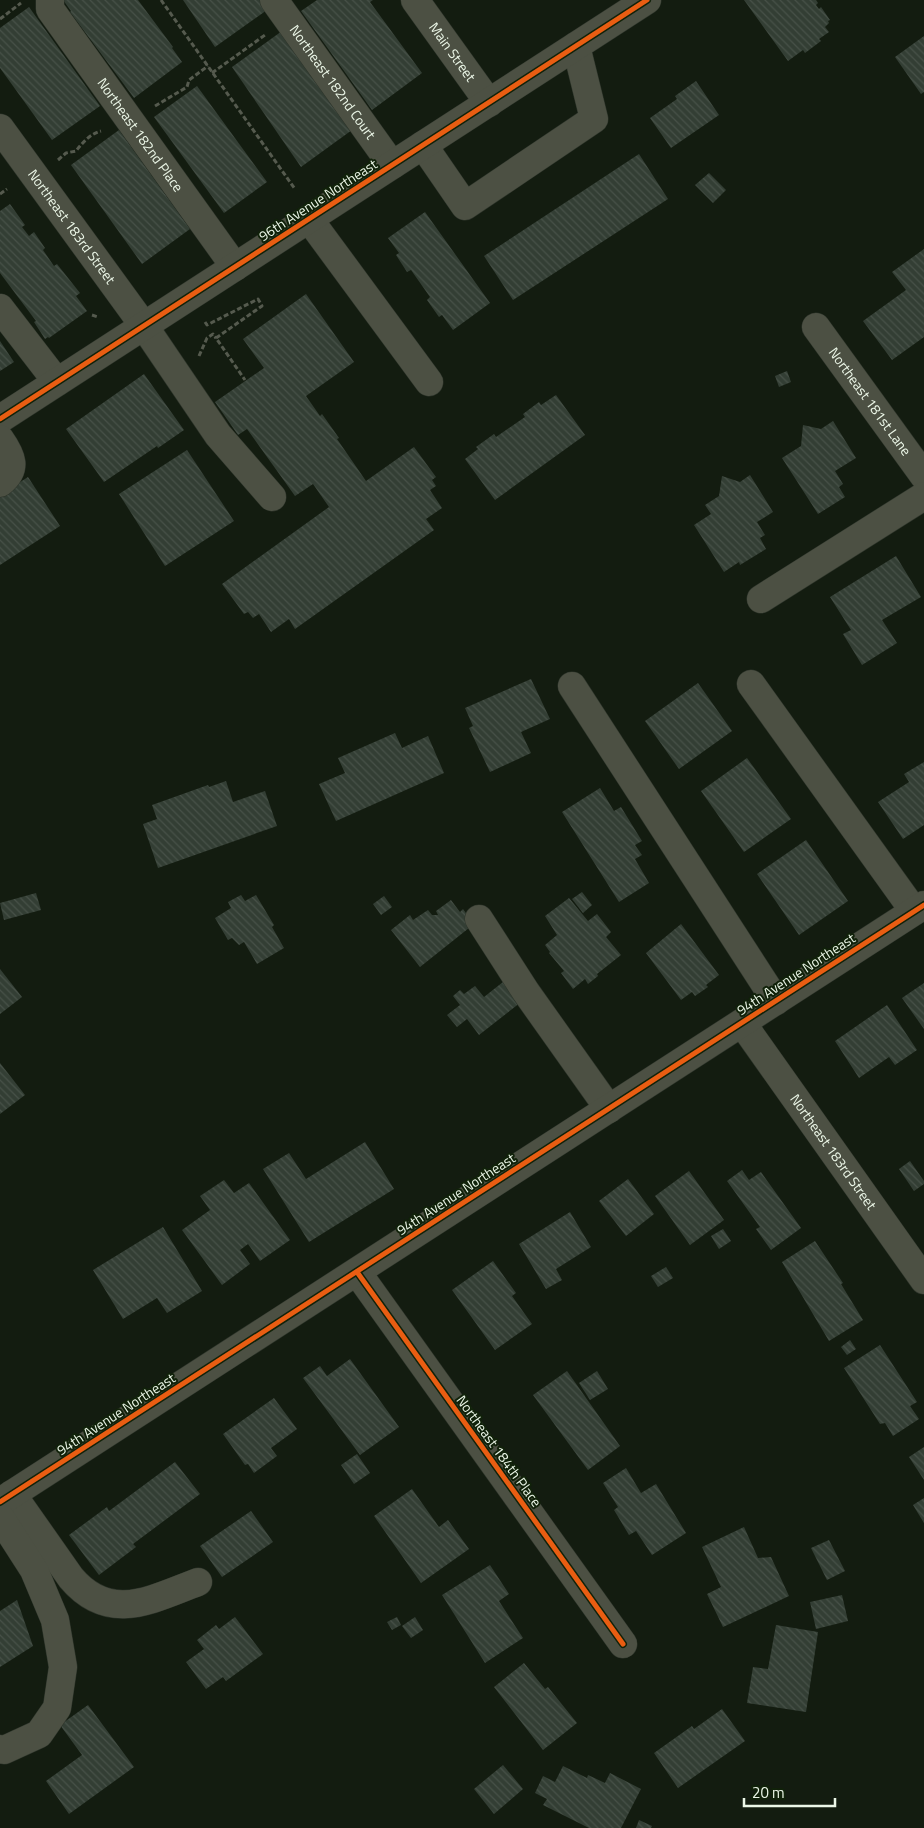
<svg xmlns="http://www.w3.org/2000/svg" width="924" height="1828" viewBox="0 0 924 1828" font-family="'Titillium Web',sans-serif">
	<defs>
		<pattern id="building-back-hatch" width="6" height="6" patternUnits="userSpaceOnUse" patternTransform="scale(1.25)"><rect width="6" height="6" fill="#333e34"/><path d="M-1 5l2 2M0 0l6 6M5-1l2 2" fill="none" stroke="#475148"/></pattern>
	</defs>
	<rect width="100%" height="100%" fill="#131c10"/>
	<g fill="url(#building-back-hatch)">
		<path d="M63,0H138L173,47L172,48L182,62L134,98L70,12L71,11Z"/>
		<path d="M183,0H260L267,10L215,47Z"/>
		<path d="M317,0H373L370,2L422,73L372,110L301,11Z"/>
		<path d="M744,0H816L818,3L816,5L819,9L821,7L830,20L828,21L829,23L825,27L829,32L819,39L821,41L805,53L803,50L788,61Z"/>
		<path d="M29,7L100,106L52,140L0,68V28Z"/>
		<path d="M282,31L352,130L301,167L232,67Z"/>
		<path d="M924,36V92L921,94L895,57Z"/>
		<path d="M696,81L719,115L671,148L650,118L677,99L675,96Z"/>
		<path d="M197,86L267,182L224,213L154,117Z"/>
		<path d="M119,130L190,229L142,264L71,165Z"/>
		<path d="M639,154L668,199L513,300L484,256Z"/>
		<path d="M709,173L726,190L713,203L695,185Z"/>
		<path d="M10,204L25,225L22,227L29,236L34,232L45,248L43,250L54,266L57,264L80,293L76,296L87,311L49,338L48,337L45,339L34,322L36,321L0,273V211Z"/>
		<path d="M425,212L490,303L453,330L442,315L439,317L427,300L430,297L411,270L407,272L396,255L399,253L388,238Z"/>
		<path d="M924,249V337L892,360L863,321L906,290L892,272Z"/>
		<path d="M306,294L354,362L306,396L320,416L322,414L339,438L337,439L366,481L414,447L436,477L432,480L436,486L430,490L442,508L426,519L434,530L295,629L289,619L271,632L259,614L253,618L248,612L244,614L222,584L329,507L313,484L295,496L247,429L238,435L215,402L264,368L243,339Z"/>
		<path d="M0,341L14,362L0,371Z"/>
		<path d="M787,371L791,382L779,387L775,376Z"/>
		<path d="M144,374L184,430L158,448L157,446L104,482L66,429Z"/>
		<path d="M556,395L585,435L495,500L465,459L478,449L476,447L494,434L496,437L525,417L523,414L539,402L541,405Z"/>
		<path d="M833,421L856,458L835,471L843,484L839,487L845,497L818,514L782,458L801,446L803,425L821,429Z"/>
		<path d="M187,450L234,521L165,566L119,494Z"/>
		<path d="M750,475L773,512L757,522L765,535L760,538L766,549L740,565L739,562L724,572L694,525L711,514L705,505L719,496L722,476L740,482Z"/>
		<path d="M28,477L60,526L0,565V495Z"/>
		<path d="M896,556L921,597L882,620L897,643L862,665L843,634L851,630L830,597Z"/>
		<path d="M531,679L550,719L521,732L531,753L490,772L469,728L473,726L465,708Z"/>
		<path d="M698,683L732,731L679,769L645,721Z"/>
		<path d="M395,733L402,748L428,736L444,773L336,821L319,784L345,773L338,758Z"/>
		<path d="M747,758L791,819L744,852L701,791Z"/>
		<path d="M924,762V825L903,839L878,802L909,782L904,774Z"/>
		<path d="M226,781L233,802L265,791L277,826L158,868L143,824L157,819L152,805L208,785L209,787Z"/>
		<path d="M600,788L614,811L621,807L642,841L635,845L642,855L635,859L649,883L619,902L562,812Z"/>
		<path d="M806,840L848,901L799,935L757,874Z"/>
		<path d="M582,892L592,905L583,913L572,899Z"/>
		<path d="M36,893L41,910L4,920L0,903Z"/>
		<path d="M241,895L245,901L256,895L274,925L272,927L284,948L257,964L244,942L239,945L232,938L228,940L215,918L231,908L228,902Z"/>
		<path d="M384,896L392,907L381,915L373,904Z"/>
		<path d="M569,898L588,921L597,914L611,932L606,937L621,955L597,974L598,976L588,984L585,979L573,989L561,973L564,971L549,953L550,952L545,945L557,935L545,916Z"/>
		<path d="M451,900L460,912L463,909L474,924L420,967L391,930L410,915L413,920L428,910L432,915H438L436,911Z"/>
		<path d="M681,924L719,975L706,985L708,987L695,996L692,992L681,1000L646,953Z"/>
		<path d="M0,969L22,997L0,1014Z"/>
		<path d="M508,978L525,999L479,1035L467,1019L457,1027L447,1015L460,1005L453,996L460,990L464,994L475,986L484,997Z"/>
		<path d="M924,983V1029L902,998Z"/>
		<path d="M887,1005L917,1050L895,1065L889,1057L859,1078L835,1041Z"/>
		<path d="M0,1063L25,1095L0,1114Z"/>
		<path d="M365,1142L394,1189L309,1242L263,1169L289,1153L306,1179Z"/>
		<path d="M910,1161L924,1181V1184L914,1191L899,1169Z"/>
		<path d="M742,1170L749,1180L761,1172L801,1228L771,1250L756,1229L760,1227L727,1181Z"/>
		<path d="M689,1171L724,1220L690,1245L655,1196Z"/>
		<path d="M628,1179L654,1214L626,1236L599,1201Z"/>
		<path d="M224,1180L234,1193L249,1183L290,1240L260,1261L248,1244L240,1250L250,1264L222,1285L182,1230L210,1210L200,1196Z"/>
		<path d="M570,1212L591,1247L556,1269L562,1280L546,1289L519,1244Z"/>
		<path d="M163,1227L202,1291L167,1313L157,1298L123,1319L93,1270Z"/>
		<path d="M723,1229L731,1241L719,1249L711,1236Z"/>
		<path d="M815,1241L843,1283L841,1284L863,1320L829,1341L782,1262Z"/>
		<path d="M493,1261L516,1293L512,1296L532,1324L495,1350L452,1290Z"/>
		<path d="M666,1267L673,1278L658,1287L651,1276Z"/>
		<path d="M850,1340L856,1349L847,1355L841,1347Z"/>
		<path d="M880,1345L917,1402L910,1406L919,1419L893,1436L885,1423L880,1424L844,1368Z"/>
		<path d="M350,1359L399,1427L360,1455L303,1378L320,1366L327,1376Z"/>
		<path d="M567,1371L620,1446L588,1470L533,1395Z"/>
		<path d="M597,1371L608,1389L590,1400L579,1383Z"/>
		<path d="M274,1398L297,1429L271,1448L277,1456L254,1473L248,1464L245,1465L223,1434Z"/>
		<path d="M924,1447V1480L909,1457Z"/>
		<path d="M357,1454L370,1473L354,1484L341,1465Z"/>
		<path d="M175,1462L200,1494L133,1544L136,1547L99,1575L69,1535L107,1507L109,1511Z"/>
		<path d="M626,1468L641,1493L656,1484L686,1533L652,1555L636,1531L629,1535L614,1510L618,1507L603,1483Z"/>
		<path d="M412,1489L439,1527L448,1520L469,1549L421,1583L374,1516Z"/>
		<path d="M924,1498V1523L913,1505Z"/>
		<path d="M251,1511L273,1542L222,1577L200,1546Z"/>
		<path d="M744,1527L758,1558L771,1557L789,1596L723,1627L707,1594L721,1587L702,1547Z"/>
		<path d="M829,1540L845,1571L827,1580L811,1548Z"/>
		<path d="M490,1565L509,1594L499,1601L523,1638L485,1663L442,1595Z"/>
		<path d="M842,1595L848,1621L816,1629L810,1602Z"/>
		<path d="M17,1600L33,1646L0,1667V1611Z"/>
		<path d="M235,1617L263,1654L226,1681L223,1677L206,1689L186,1662L204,1649L197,1640L216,1625L219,1629Z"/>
		<path d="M397,1617L401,1625L392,1630L387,1622Z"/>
		<path d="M415,1617L423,1630L411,1638L402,1626Z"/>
		<path d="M776,1625L818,1632L806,1712L747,1703L753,1667L768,1669Z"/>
		<path d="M524,1663L545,1689L548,1687L577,1723L543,1750L494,1687Z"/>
		<path d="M88,1705L134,1767L69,1814L46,1781L82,1755L60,1725Z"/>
		<path d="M722,1709L745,1741L678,1788L654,1753L692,1726L694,1729Z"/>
		<path d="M503,1765L523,1789L494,1814L474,1789Z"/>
		<path d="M563,1766L587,1778L588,1775L605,1783L610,1773L641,1789L621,1828H589L543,1805L547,1799L535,1793L543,1776L555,1782Z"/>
		<path d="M639,1820L652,1826L651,1828H636Z"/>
	</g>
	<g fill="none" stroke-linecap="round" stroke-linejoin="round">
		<defs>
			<g id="minor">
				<path id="s1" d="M50,0V9L235,267"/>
				<path id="s2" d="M274,0L392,165"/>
				<path id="s3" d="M415,0L489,103"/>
				<path id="s4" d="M0,128L144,326L218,435L272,497"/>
				<path d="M423,145L465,206L594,119L576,46"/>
				<path d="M309,219L429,382"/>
				<path d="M0,308L57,382"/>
				<path id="s5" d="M816,327L924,476"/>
				<path d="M0,419L647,0"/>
				<path d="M0,439C12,456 18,469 0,483"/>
				<path d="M761,599L924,496"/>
				<path d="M751,684L914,911"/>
				<path d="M572,686L776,1001"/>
				<path d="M479,919L526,992L609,1109"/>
				<path id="s6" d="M742,1023L924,1280"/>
				<path d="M357,1272L623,1644"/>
				<path d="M12,1494L71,1578C110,1624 152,1599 198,1582"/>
				<path d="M0,1502L924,905"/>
				<path d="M0,1517L34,1570L55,1620L63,1667L57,1708L39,1734L4,1750L0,1749"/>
			</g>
		</defs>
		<use href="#minor" stroke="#2e352b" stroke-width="29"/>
		<g stroke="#555a4e" stroke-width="3" stroke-dasharray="5 2.5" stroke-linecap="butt">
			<path d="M161,0L295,189"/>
			<path d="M0,19L21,3"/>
			<path d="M212,73L265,35"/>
			<path d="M155,106L187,87L189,80L208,66"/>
			<path d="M58,160L66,153L76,151C83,142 90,134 101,131"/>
			<path d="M0,194L7,189"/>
			<path d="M92,315L98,317"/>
			<path d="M205,322L207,325L258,299L262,306L216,338L245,380"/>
			<path d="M199,356L207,338L213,334L216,338"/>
		</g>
		<use href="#minor" stroke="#4c5043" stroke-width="28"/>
		<defs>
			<g id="cycleway">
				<path d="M0,419L647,0"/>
				<path d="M357,1272L623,1644"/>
				<path d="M0,1502L924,905"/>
			</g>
		</defs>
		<use href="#cycleway" stroke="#11220a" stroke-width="8"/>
		<use href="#cycleway" stroke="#e95d12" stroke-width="5"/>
	</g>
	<g text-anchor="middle" stroke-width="4" stroke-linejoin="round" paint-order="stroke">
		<g font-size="14" fill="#ebf6e7" stroke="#11220a">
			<text dy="5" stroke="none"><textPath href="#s3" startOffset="64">Main Street</textPath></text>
			<text dy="5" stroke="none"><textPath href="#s2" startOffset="101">Northeast 182nd Court</textPath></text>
			<text dy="5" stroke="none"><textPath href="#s1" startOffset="164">Northeast 182nd Place</textPath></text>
			<text transform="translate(318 200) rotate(-33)" y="5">96th Avenue Northeast</text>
			<text dy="5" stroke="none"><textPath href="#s4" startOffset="122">Northeast 183rd Street</textPath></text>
			<text dy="5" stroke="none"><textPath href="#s5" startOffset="92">Northeast 181st Lane</textPath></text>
			<text transform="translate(796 974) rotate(-33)" y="5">94th Avenue Northeast</text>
			<text dy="5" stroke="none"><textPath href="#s6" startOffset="158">Northeast 183rd Street</textPath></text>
			<text transform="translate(456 1194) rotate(-33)" y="5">94th Avenue Northeast</text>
			<text transform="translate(116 1414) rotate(-33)" y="5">94th Avenue Northeast</text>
			<text transform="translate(499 1451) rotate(54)" y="5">Northeast 184th Place</text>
		</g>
	</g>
	<path d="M744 1798v8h91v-8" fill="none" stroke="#ebf6e7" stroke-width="2.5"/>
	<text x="752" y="1798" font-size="15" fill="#ebf6e7" stroke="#11220a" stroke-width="4" paint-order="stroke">20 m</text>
</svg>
